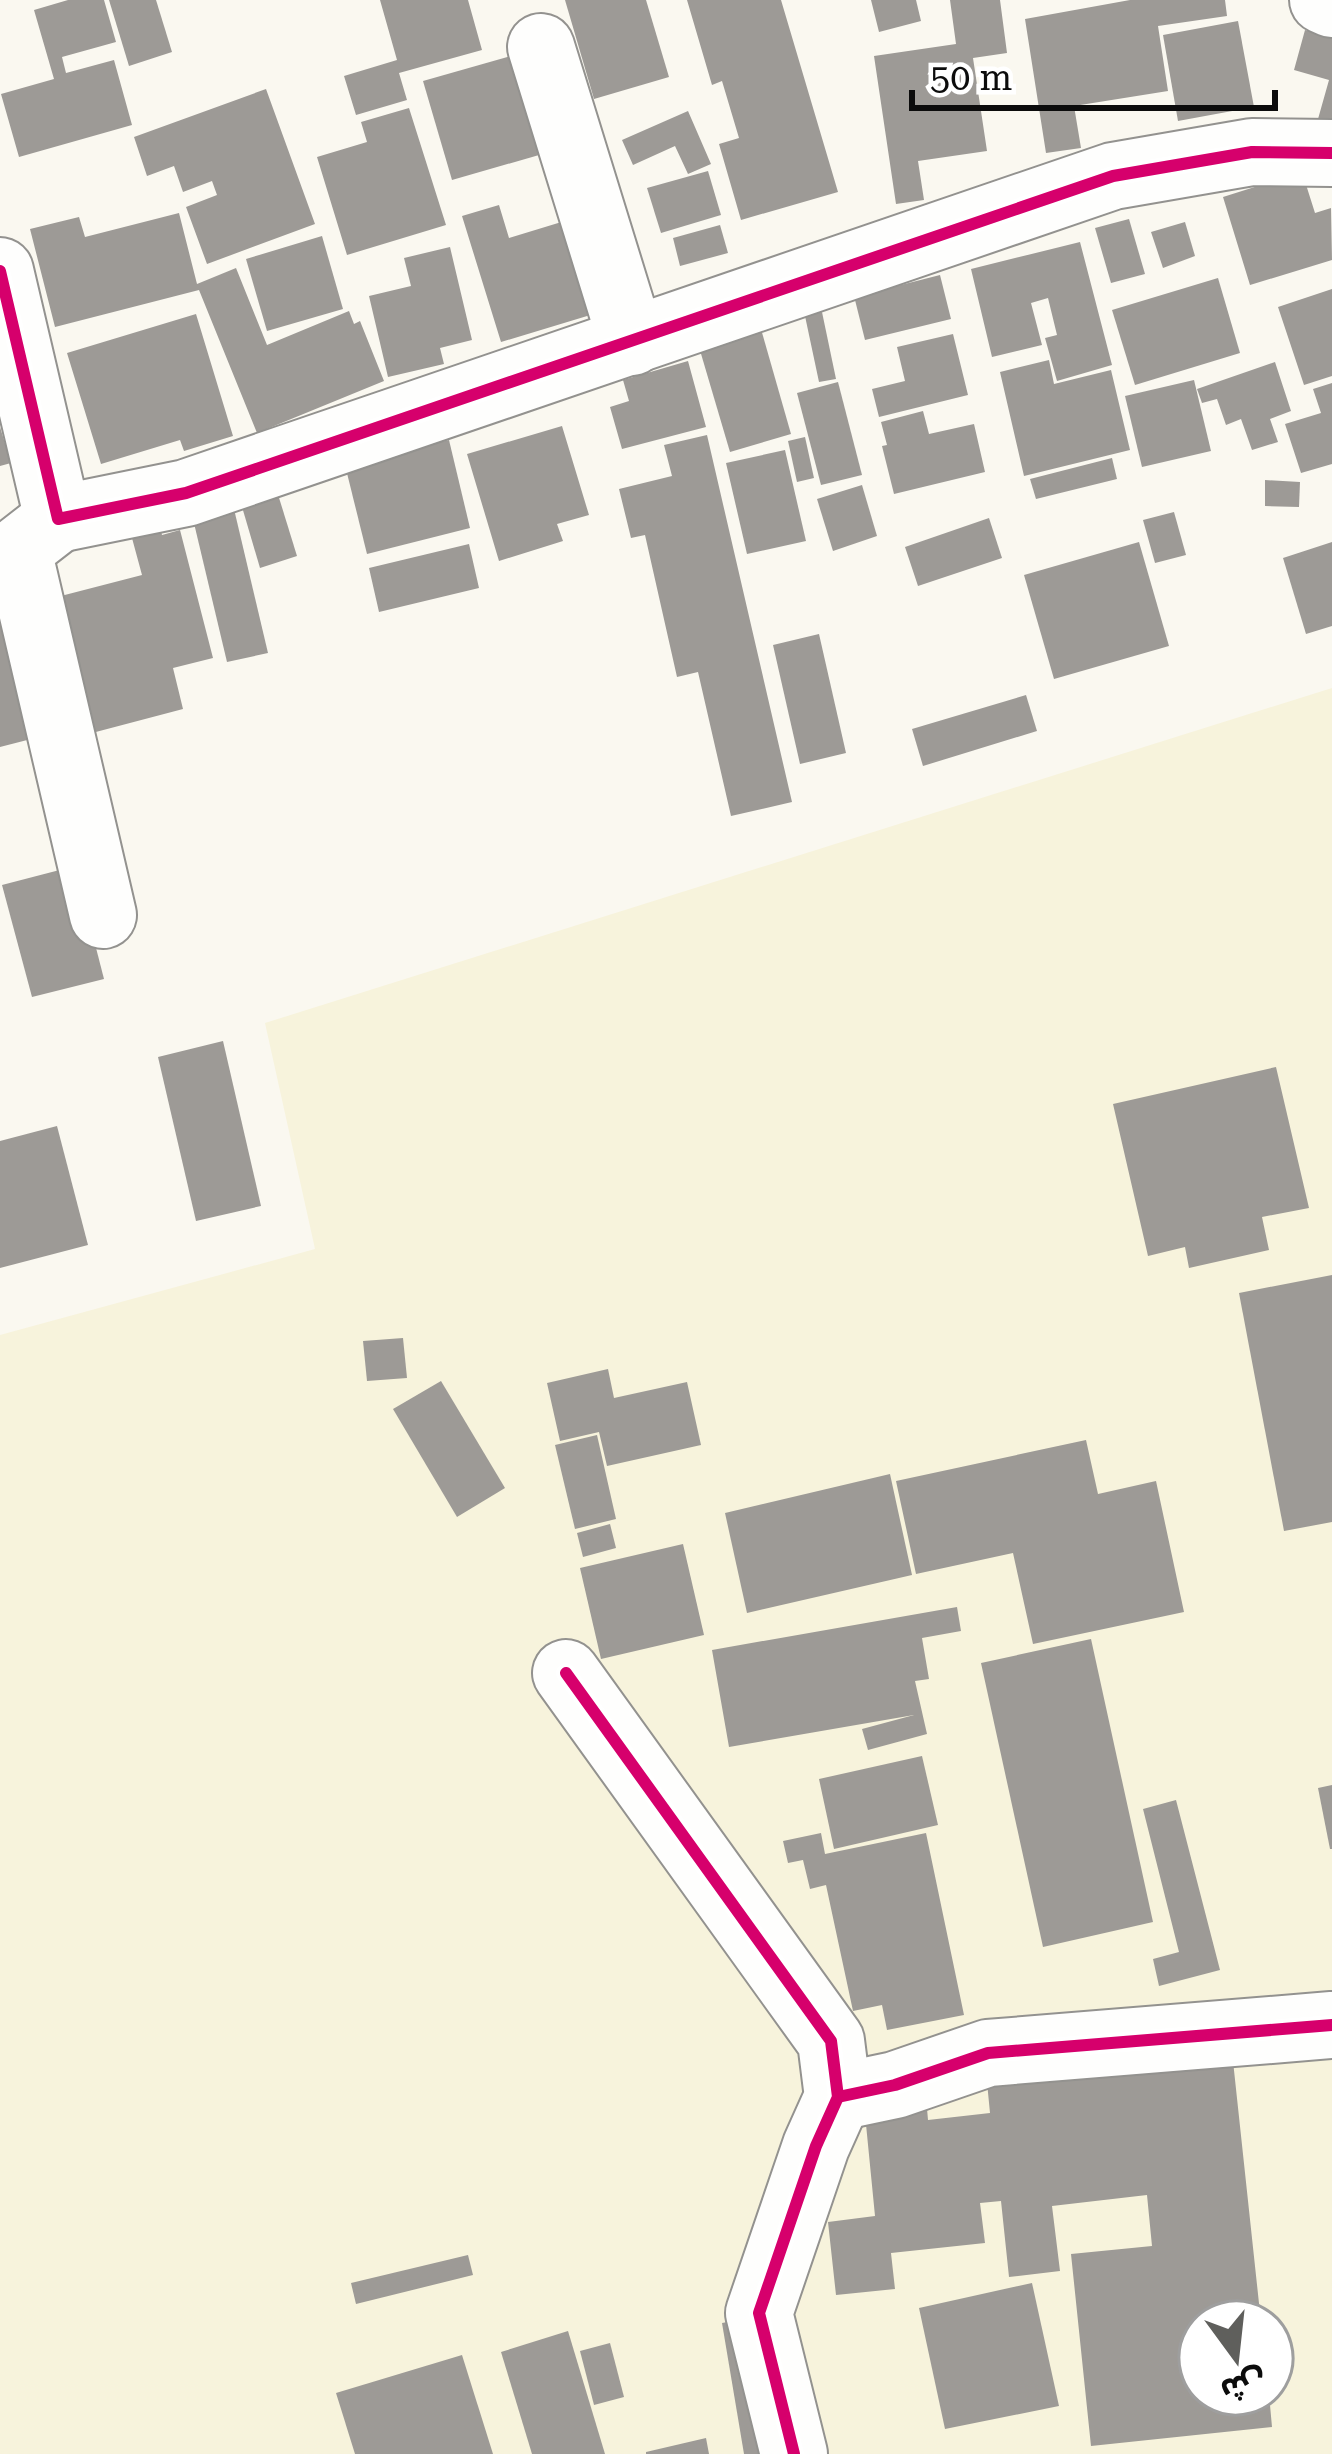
<svg xmlns="http://www.w3.org/2000/svg" width="1332" height="2454" viewBox="0 0 1332 2454" font-family="'Roboto Serif','Noto Sans Arabic',serif">
	<rect width="100%" height="100%" fill="#faf8f0"/>
	<path fill="#f7f3dc" fill-rule="evenodd" d="M1332,688V2454H0V1335L315,1249L265,1023ZM1200,2322H1272V2394H1200Z"/>
	<g fill="#9d9a96">
		<path d="M68,0H104L116,42L62,57L66,73L114,60L132,125L19,157L1,94L54,79L34,10Z"/>
		<path d="M109,0H156L172,52L129,66Z"/>
		<path d="M380,0H468L482,50L399,73L407,100L356,115L344,76L397,60Z"/>
		<path d="M565,0H646L669,77L594,99Z"/>
		<path d="M687,0H781L838,192L741,220L719,144L739,138L722,81L712,85Z"/>
		<path d="M871,0H916L921,21L879,32Z"/>
		<path d="M950,0H1000L1007,53L973,58L987,151L918,161L924,200L896,204L874,56L956,44Z"/>
		<path d="M1130,0H1225L1227,16L1158,26L1168,91L1074,106L1081,148L1046,153L1025,19Z"/>
		<path d="M1238,21L1254,107L1178,121L1163,35Z"/>
		<path d="M1305,30L1332,37V123L1318,119L1329,80L1294,70Z"/>
		<path d="M518,54L546,153L452,180L423,81Z"/>
		<path d="M266,89L315,224L207,264L186,207L217,195L212,181L183,192L174,166L147,176L134,137Z"/>
		<path d="M409,108L446,225L347,255L317,157L367,142L361,122Z"/>
		<path d="M688,111L711,164L688,174L675,146L633,165L622,140Z"/>
		<path d="M708,171L721,215L661,233L647,188Z"/>
		<path d="M1302,172L1315,213L1331,208L1332,260L1250,285L1223,197Z"/>
		<path d="M499,205L509,238L568,220L597,313L501,342L462,216Z"/>
		<path d="M179,213L197,284L236,268L267,345L349,311L354,324L360,321L384,381L257,433L199,290L55,327L30,229L79,217L85,237Z"/>
		<path d="M1129,219L1145,274L1111,283L1095,228Z"/>
		<path d="M1185,222L1195,256L1163,268L1151,232Z"/>
		<path d="M720,225L728,253L680,266L673,238Z"/>
		<path d="M322,236L343,309L267,331L246,259Z"/>
		<path d="M1080,242L1112,365L1057,381L1045,338L1057,335L1048,298L1031,303L1042,345L992,357L971,269Z"/>
		<path d="M450,247L472,340L440,348L444,364L388,377L369,296L411,286L404,258Z"/>
		<path d="M889,274L893,287L940,275L951,319L865,340L851,284Z"/>
		<path d="M1218,278L1240,353L1135,385L1112,310Z"/>
		<path d="M1332,289V376L1304,385L1278,307Z"/>
		<path d="M822,312L836,379L819,382L805,316Z"/>
		<path d="M196,314L233,436L184,451L180,440L101,464L67,353Z"/>
		<path d="M761,329L791,434L730,452L699,347Z"/>
		<path d="M953,334L968,395L879,417L872,389L905,381L897,347Z"/>
		<path d="M1049,360L1054,384L1111,370L1130,450L1024,476L1000,372Z"/>
		<path d="M688,361L706,427L622,449L610,407L629,401L623,380Z"/>
		<path d="M1275,362L1291,411L1270,419L1278,442L1252,450L1241,419L1226,425L1217,399L1202,403L1197,389Z"/>
		<path d="M1194,380L1211,451L1142,467L1125,396Z"/>
		<path d="M838,382L862,475L821,485L797,393Z"/>
		<path d="M1332,383V464L1301,473L1285,424L1321,413L1313,389Z"/>
		<path d="M923,411L929,434L974,424L985,472L894,494L882,446L887,445L881,422Z"/>
		<path d="M562,426L589,515L557,524L563,541L499,561L467,454Z"/>
		<path d="M0,427L11,463L0,466Z"/>
		<path d="M707,435L792,802L731,816L698,672L677,677L645,535L631,538L619,489L672,476L664,445Z"/>
		<path d="M805,437L814,478L797,482L788,441Z"/>
		<path d="M449,440L470,528L367,554L345,465Z"/>
		<path d="M785,450L806,541L747,554L726,463Z"/>
		<path d="M1112,458L1117,479L1036,499L1030,479Z"/>
		<path d="M1265,480L1300,482L1299,507L1265,506Z"/>
		<path d="M862,485L877,536L833,551L817,499Z"/>
		<path d="M276,488L297,556L260,568L240,500Z"/>
		<path d="M234,509L268,653L227,662L193,519Z"/>
		<path d="M1174,512L1186,555L1155,563L1143,520Z"/>
		<path d="M989,518L1002,558L918,586L905,547Z"/>
		<path d="M158,520L162,535L180,530L213,658L173,668L183,709L92,733L57,597L142,575L129,527Z"/>
		<path d="M1139,542L1169,646L1054,679L1024,575Z"/>
		<path d="M1332,542V626L1306,634L1283,558Z"/>
		<path d="M469,544L479,588L379,612L369,568Z"/>
		<path d="M0,604L35,738L0,747Z"/>
		<path d="M819,634L846,753L800,764L773,645Z"/>
		<path d="M1026,695L1037,731L923,766L912,729Z"/>
		<path d="M75,866L104,979L32,997L2,885Z"/>
		<path d="M223,1041L261,1206L196,1221L158,1057Z"/>
		<path d="M1276,1067L1309,1208L1262,1217L1269,1250L1189,1268L1185,1247L1148,1256L1113,1104Z"/>
		<path d="M57,1126L88,1245L0,1268V1141Z"/>
		<path d="M1332,1275V1522L1284,1531L1239,1293Z"/>
		<path d="M403,1338L407,1378L367,1381L363,1341Z"/>
		<path d="M608,1369L614,1398L687,1382L701,1445L607,1466L599,1432L560,1441L547,1383Z"/>
		<path d="M441,1381L505,1488L457,1517L393,1409Z"/>
		<path d="M597,1435L616,1519L575,1529L555,1445Z"/>
		<path d="M1086,1440L1098,1494L1156,1481L1184,1612L1033,1644L1013,1553L916,1574L896,1481Z"/>
		<path d="M890,1474L912,1575L747,1613L725,1513Z"/>
		<path d="M610,1524L616,1548L583,1557L577,1533Z"/>
		<path d="M683,1544L704,1635L601,1659L580,1568Z"/>
		<path d="M957,1607L961,1631L922,1638L929,1679L915,1681L927,1734L868,1750L862,1729L914,1715L729,1747L712,1650Z"/>
		<path d="M1091,1639L1153,1922L1043,1947L981,1663Z"/>
		<path d="M922,1756L938,1825L834,1849L819,1779Z"/>
		<path d="M1332,1785V1849H1330L1318,1788Z"/>
		<path d="M1176,1800L1220,1970L1159,1986L1153,1959L1179,1952L1143,1809Z"/>
		<path d="M821,1833L825,1854L926,1833L964,2015L887,2030L882,2005L853,2011L826,1885L810,1889L803,1860L788,1863L783,1841Z"/>
		<path d="M1233,2061L1261,2322H1200V2394H1269L1272,2427L1091,2446L1071,2254L1152,2246L1147,2195L1052,2206L1060,2271L1009,2277L1001,2201L980,2203L985,2243L891,2253L895,2289L836,2295L828,2222L875,2216L864,2104L926,2097L928,2120L990,2113L986,2072Z"/>
		<path d="M468,2255L473,2275L356,2304L351,2283Z"/>
		<path d="M1032,2283L1059,2406L945,2429L919,2308Z"/>
		<path d="M755,2317L778,2454H744L722,2323Z"/>
		<path d="M568,2331L605,2454H532L501,2352Z"/>
		<path d="M610,2343L624,2397L594,2405L580,2351Z"/>
		<path d="M462,2355L493,2454H355L336,2393Z"/>
		<path d="M706,2438L709,2454H646V2452Z"/>
	</g>
	<g fill="none" stroke-linecap="round" stroke-linejoin="round">
		<defs>
			<g id="minor">
				<path d="M1323,0L1332,4"/>
				<path d="M541,47L632,342"/>
				<path d="M0,271L58,519L186,493L1113,176L1252,152L1332,153"/>
				<path d="M58,519L18,550L103,915"/>
				<path d="M566,1673L831,2041L838,2097L816,2146L759,2313L794,2454"/>
				<path d="M838,2097L895,2085L988,2053L1332,2025"/>
			</g>
		</defs>
		<use href="#minor" stroke="#93928f" stroke-width="70"/>
		<use href="#minor" stroke="#fefefd" stroke-width="66"/>
		<defs>
			<g id="cycleway">
				<path d="M0,271L58,519L186,493L1113,176L1252,152L1332,153"/>
				<path d="M566,1673L831,2041L838,2097L816,2146L759,2313L794,2454"/>
				<path d="M838,2097L895,2085L988,2053L1332,2025"/>
			</g>
		</defs>
		<use href="#cycleway" stroke="#fff" stroke-width="20"/>
		<use href="#cycleway" stroke="#d6006c" stroke-width="12"/>
	</g>
	<g transform="translate(1236 2358) rotate(165)"><circle r="57" fill="#ffffff" stroke="#9e9e9e" stroke-width="3"/>
	<path d="M0-9L21 45L0 30L-21 45Z" fill="#5f5f5c"/>
	<text y="-18" font-size="33" font-weight="bold" text-anchor="middle" fill="#0c0c0c">ش</text>
	</g>
	<path d="M912 90v18h363v-18" fill="none" stroke="#0c0c0c" stroke-width="6"/>
	<text x="930" y="90" font-size="36" fill="#0c0c0c" stroke="#ffffff" stroke-width="9" paint-order="stroke">50 m</text>
</svg>
